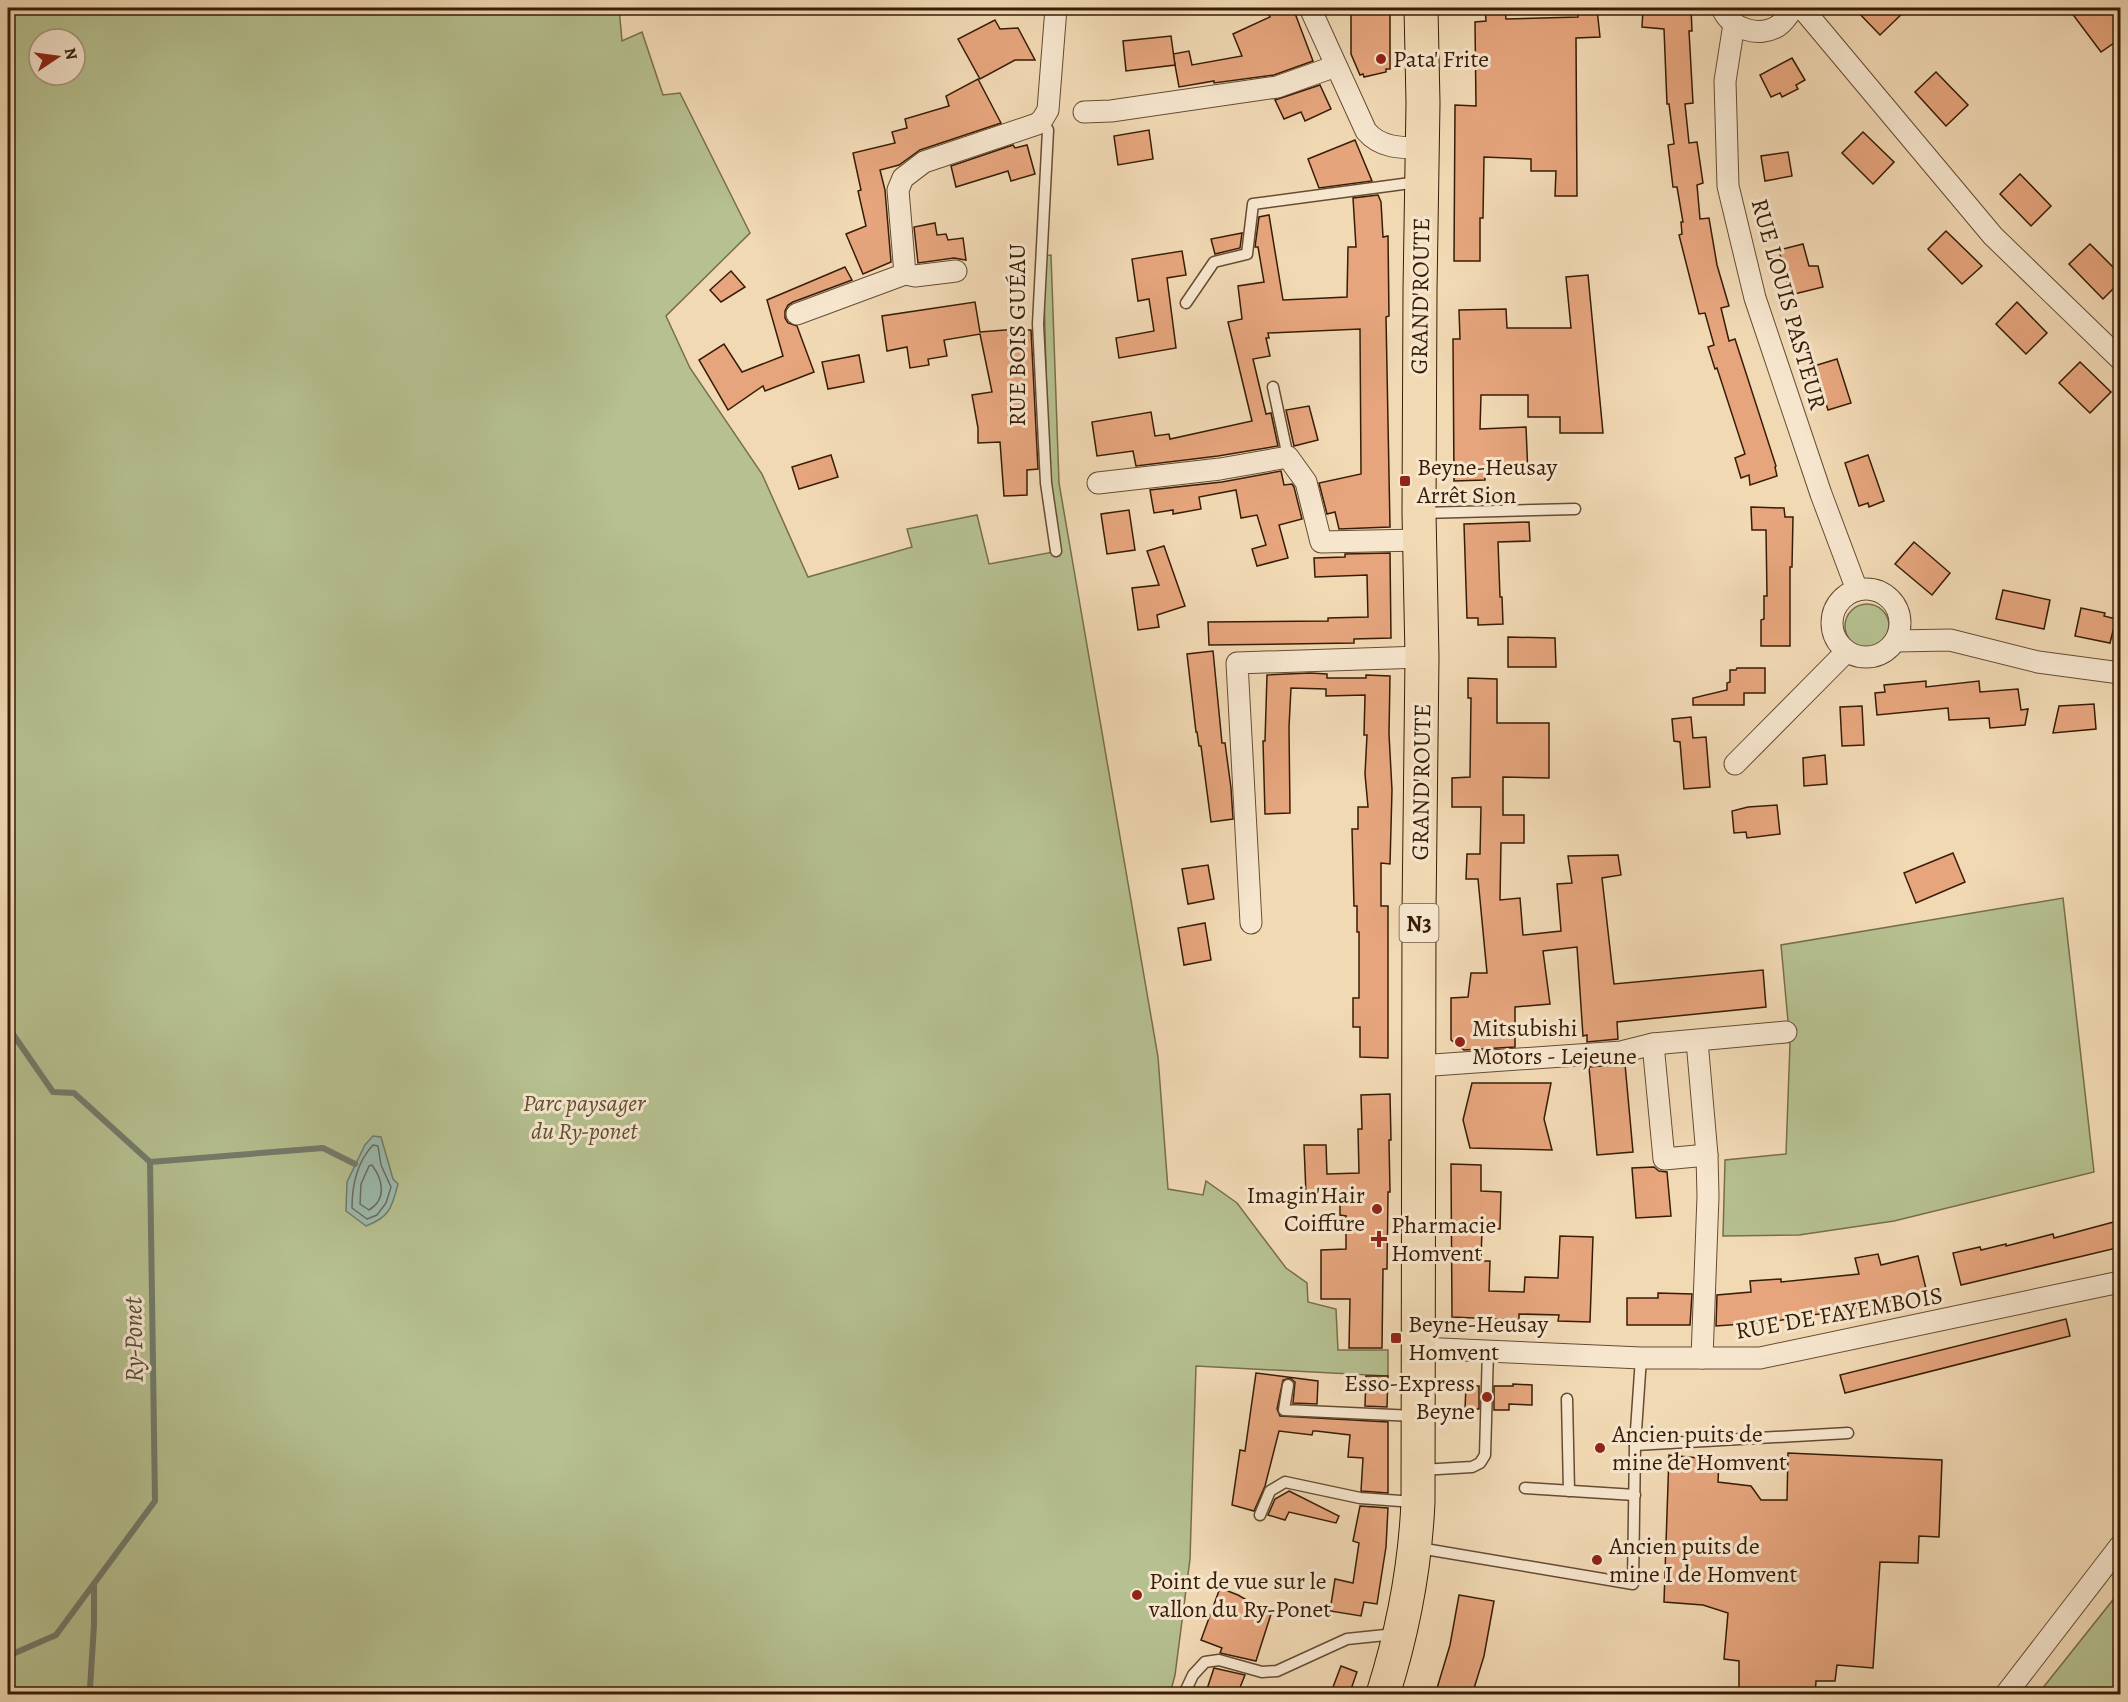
<svg xmlns="http://www.w3.org/2000/svg" width="2128" height="1702" viewBox="0 0 2128 1702" font-family="Alegreya,serif">
	<rect width="100%" height="100%" fill="#f1d9b4"/>
	<filter id="stains"><feTurbulence type="fractalNoise" baseFrequency=".00333" numOctaves="4"/><feColorMatrix values="0 0 0 0 .2 0 0 0 0 .09 0 0 0 0 .02 0 0 0 .5 -.17"/></filter>
	<radialGradient id="worn" r=".72"><stop offset=".6" stop-color="#630" stop-opacity="0"/><stop offset="1" stop-color="#630" stop-opacity=".3"/></radialGradient>
	<g fill="#b6c090" stroke="#776e4b" stroke-width="1.5" fill-rule="evenodd">
		<path d="M8,8H619L622,41L642,32L663,95L680,93L750,233L666,316L690,368L762,474L808,577L912,547L907,529L977,515L989,564L1059,551L1049,483L1043,256L1051,255L1059,483L1158,1057L1168,1189L1203,1195L1206,1181L1237,1203L1286,1268L1307,1283L1308,1302L1336,1309L1338,1350H1388V1376L1196,1366L1190,1559L1175,1675L1170,1694H8ZM39,39H75V75H39Z"/>
		<circle cx="1867" cy="626" r="22"/>
		<path d="M2063,898L2094,1172L1894,1221L1799,1235L1723,1236L1725,1160L1786,1154L1790,1043L1781,945Z"/>
		<path d="M2120,1591V1694H2038Z"/>
	</g>
	<path fill="#9bbaae" stroke="#737b6b" stroke-width="1.5" d="M373,1136L381,1137L393,1179L398,1184C392,1207 390,1217 366,1226L346,1211L347,1182L365,1145Z"/>
	<g fill="none" stroke-linecap="round" stroke-linejoin="round">
		<g stroke="#6a6c5a" stroke-width="1.5">
			<path d="M373,1145L378,1146L381,1165L391,1187L386,1203L377,1215L367,1219L352,1208C352,1185 357,1162 373,1145Z"/>
			<path d="M372,1165C383,1180 387,1199 369,1210L360,1204L361,1184L369,1166Z"/>
		</g>
		<g stroke="#737b6b" stroke-width="6">
			<path d="M8,1027L53,1092L74,1093L150,1162L155,1501L56,1635L8,1656"/>
			<path d="M150,1162L323,1148L355,1164"/>
			<path d="M92,1694L90,1688L94,1625V1584"/>
		</g>
	</g>
	<g fill="#e6a57d" stroke="#381d06" stroke-width="1.5">
		<path d="M1266,8H1293L1313,61L1274,75L1214,83V81L1179,87L1173,54L1189,51L1192,65L1242,56L1233,34L1270,17Z"/>
		<path d="M1351,8H1390V69H1386V72L1364,77L1363,74L1360,75L1351,54Z"/>
		<path d="M1485,8H1505L1506,19L1578,17V9H1597L1600,37L1576,38L1577,196H1555L1556,171H1531V159L1484,157L1483,218H1480V261H1454L1455,105L1476,106L1475,22L1486,21Z"/>
		<path d="M1652,8H1691L1692,31H1689L1693,103L1685,104L1689,143L1697,142L1703,183L1697,185L1700,219L1709,218L1717,265L1729,306L1721,308L1729,341L1735,339L1776,466L1775,467L1777,476L1750,485L1749,475L1741,478L1735,458L1745,454L1717,368L1715,369L1708,347L1714,345L1705,313L1699,314L1679,235L1682,234L1681,222H1683L1677,187H1673L1668,145L1674,144L1669,104H1667L1664,29L1642,27L1643,9Z"/>
		<path d="M1854,8H1908L1880,35Z"/>
		<path d="M2068,8H2121V38L2101,52Z"/>
		<path d="M995,20L1000,29L1018,28L1035,60H1015L980,79L958,39Z"/>
		<path d="M1171,36L1175,65L1126,71L1123,41Z"/>
		<path d="M1792,58L1805,80L1796,85L1798,89L1782,97L1780,93L1771,97L1760,75Z"/>
		<path d="M1936,72L1968,105L1946,126L1915,92Z"/>
		<path d="M978,79L1001,123L920,150L899,165L880,170L885,190L891,262L863,274L846,234L866,226L858,191L861,190L853,153L895,143L892,132L907,128L905,119L949,106L946,96Z"/>
		<path d="M1320,85L1331,109L1305,121L1301,112L1284,119L1275,100Z"/>
		<path d="M1149,130L1153,159L1118,165L1114,136Z"/>
		<path d="M1863,132L1894,162L1873,184L1842,153Z"/>
		<path d="M1355,140L1372,181L1319,188L1308,159Z"/>
		<path d="M1013,145L1015,148L1027,145L1035,174L1011,181L1008,171L956,187L951,166Z"/>
		<path d="M1788,152L1792,176L1765,181L1761,156Z"/>
		<path d="M2020,174L2051,206L2031,226L2000,194Z"/>
		<path d="M1378,195L1381,202L1383,237L1388,236L1389,316L1386,317L1390,527L1339,529L1335,512L1327,514L1319,483L1361,474L1360,329L1268,333L1269,338H1266L1270,356L1253,359L1266,414L1271,413L1278,446L1218,456L1136,466L1133,451L1097,456L1092,422L1151,412L1155,436L1169,434L1170,439L1252,421L1228,322L1242,319L1238,286L1264,282L1258,247H1255L1259,217L1269,215L1283,300L1347,297L1348,247H1356L1353,198Z"/>
		<path d="M935,223L937,235L946,234L948,240L963,238L966,260L954,258L918,263L914,227Z"/>
		<path d="M1946,231L1982,266L1962,284L1928,249Z"/>
		<path d="M1242,233L1240,248L1215,254L1211,239Z"/>
		<path d="M1803,244L1809,266H1818L1823,287L1790,295L1779,250Z"/>
		<path d="M2090,244L2121,275V281L2103,299L2069,264Z"/>
		<path d="M1182,251L1186,275L1167,278L1176,348L1119,358L1116,338L1154,331L1149,299L1138,301L1132,259Z"/>
		<path d="M845,267L852,280L793,302L788,305L785,311V318L788,323L797,326L814,372L765,391L763,386L728,410L699,360L724,344L742,372L783,356L767,300Z"/>
		<path d="M731,271L745,287L721,302L710,290Z"/>
		<path d="M1588,275L1603,433H1560V417H1528V395H1481L1480,429L1526,427L1528,475L1485,476V480L1454,481L1453,339H1460L1459,310L1506,309L1507,328H1571L1566,277Z"/>
		<path d="M975,302L980,332L1019,329V330H1031L1038,469L1027,470V495L1004,496L1000,442L978,443V428L972,395L992,392L980,334L944,340L947,356L928,359L929,365L910,368L907,347L887,351L882,316Z"/>
		<path d="M2017,302L2047,333L2026,354L1996,324Z"/>
		<path d="M859,355L864,382L828,389L822,362Z"/>
		<path d="M1837,359L1851,403L1828,410L1814,366Z"/>
		<path d="M2080,362L2111,392L2090,413L2059,383Z"/>
		<path d="M1309,406L1318,440L1294,446L1286,410Z"/>
		<path d="M831,455L838,477L799,489L792,467Z"/>
		<path d="M1868,455L1884,501L1869,507L1868,503L1859,506L1845,463Z"/>
		<path d="M1281,471L1284,485L1292,484L1294,487L1302,519L1279,525L1288,558L1257,566L1252,549L1266,545L1257,515L1241,518L1236,490L1199,497L1201,509L1173,514V510L1154,513L1150,490L1222,482Z"/>
		<path d="M1751,507L1784,508L1785,517H1793L1792,567H1790V646H1761V620L1764,619V596H1767L1766,530H1752Z"/>
		<path d="M1129,510L1135,550L1107,554L1101,514Z"/>
		<path d="M1529,522L1530,541L1498,542L1500,597H1502L1503,624L1478,625V618H1467L1464,524Z"/>
		<path d="M1914,542L1950,573L1932,595L1895,564Z"/>
		<path d="M1164,546L1185,606L1157,615L1159,627L1138,630L1132,588L1159,585L1147,551Z"/>
		<path d="M1390,553L1391,638L1354,639V643L1209,645L1208,622L1328,621V618L1368,617L1367,575L1315,577L1314,558L1345,557V554Z"/>
		<path d="M2003,590L2050,600L2044,629L1996,619Z"/>
		<path d="M2081,608L2105,613L2104,616L2116,619L2110,643L2075,636Z"/>
		<path d="M1508,637L1555,638L1556,667H1508Z"/>
		<path d="M1213,651L1222,743H1225L1231,788L1233,819L1211,822L1201,746H1199L1197,732H1196L1187,654Z"/>
		<path d="M1737,668H1765V693H1744V705H1693V698L1727,690V683L1730,682V670H1736Z"/>
		<path d="M1310,673L1327,674V678H1366V675L1390,676L1389,734L1392,790L1390,864L1381,863V906H1388V1058L1360,1057V1027H1353V998H1359V932H1357V906H1354L1352,829H1358V807H1368L1365,774L1367,735H1364L1365,695L1326,696V689L1291,688L1289,727L1290,813L1265,814L1263,741H1265L1267,675Z"/>
		<path d="M1468,678L1497,679V723H1549V778L1503,777V815H1524V843H1501L1500,900L1520,898L1523,935L1561,931L1557,884L1572,883L1568,856L1618,855L1621,875L1602,878L1614,984L1763,970L1766,1007L1617,1022L1618,1039L1587,1042V1035L1583,1036L1577,947L1543,951L1550,1004L1515,1007V1047L1464,1050L1451,1040V998L1468,997L1471,973H1487L1478,879H1466L1467,854H1480L1481,807H1452V778L1470,777L1471,698H1468Z"/>
		<path d="M1926,681V687L1979,681L1980,692L2018,689L2021,710L2028,709L2025,725L1990,728L1989,718L1949,720L1948,708L1877,715L1875,693L1885,692L1884,685Z"/>
		<path d="M2094,704L2096,729L2053,733L2059,706Z"/>
		<path d="M1862,706L1864,745L1842,746L1840,707Z"/>
		<path d="M1691,717L1693,738L1706,737L1710,787L1684,789L1680,742L1674,741L1672,719Z"/>
		<path d="M1825,755L1827,784L1804,786L1803,758Z"/>
		<path d="M1777,805L1780,834L1747,838L1746,832L1734,833L1732,811L1748,807Z"/>
		<path d="M1953,853L1965,882L1916,903L1904,873Z"/>
		<path d="M1208,865L1214,899L1188,904L1182,869Z"/>
		<path d="M1205,923L1211,960L1184,965L1178,928Z"/>
		<path d="M1625,1064L1633,1152L1597,1155L1589,1067Z"/>
		<path d="M1472,1083H1551L1544,1119L1552,1150L1470,1148L1463,1120Z"/>
		<path d="M1390,1094L1391,1140H1389L1390,1192H1388L1387,1269H1383L1382,1348H1349L1350,1299H1321V1250L1346,1249V1216L1340,1215V1193L1306,1194L1304,1145H1326L1327,1174L1359,1173L1358,1129H1362L1361,1095Z"/>
		<path d="M1451,1164L1481,1165V1191L1501,1192L1500,1229L1482,1228L1481,1261H1490L1489,1291L1524,1292L1525,1277L1558,1278L1560,1236L1593,1237L1590,1322L1558,1321L1559,1315L1519,1314V1320L1452,1317Z"/>
		<path d="M1654,1167L1659,1171L1667,1172L1671,1216L1636,1218L1632,1168Z"/>
		<path d="M2121,1220V1247L1961,1285L1953,1253L1980,1247L1981,1250L2006,1244V1246L2053,1234L2054,1238Z"/>
		<path d="M1878,1254L1881,1265L1918,1256L1927,1293L1841,1312L1810,1315L1771,1322L1716,1326L1717,1295L1751,1292L1750,1281L1781,1279V1282L1859,1274L1855,1258Z"/>
		<path d="M1658,1293L1692,1294L1690,1325H1627V1298H1658Z"/>
		<path d="M2066,1319L2070,1336L1845,1393L1840,1375Z"/>
		<path d="M1256,1373L1318,1381L1317,1404L1293,1403L1295,1382L1290,1378L1283,1380L1277,1409L1280,1416L1388,1422V1493L1361,1491L1363,1458L1348,1457L1350,1435L1316,1431H1313L1312,1435L1279,1431L1265,1486L1254,1511L1232,1505L1240,1450L1245,1451Z"/>
		<path d="M1366,1376H1388L1387,1407L1365,1406Z"/>
		<path d="M1513,1384L1532,1385V1405L1509,1404V1410H1494V1386H1513Z"/>
		<path d="M1466,1386H1479V1409H1465Z"/>
		<path d="M1788,1453L1942,1460L1939,1537L1919,1536L1918,1563L1880,1562L1873,1668L1837,1665L1835,1681H1816L1815,1695H1739V1661L1724,1659L1728,1613L1703,1605L1664,1602L1669,1455L1719,1460L1718,1482L1751,1486L1761,1500H1787Z"/>
		<path d="M1289,1491L1339,1516L1336,1523L1289,1512L1285,1520L1268,1515L1275,1499Z"/>
		<path d="M1360,1506L1388,1508L1386,1547L1377,1604L1364,1602L1361,1616L1330,1611L1335,1579L1353,1583L1359,1543L1353,1541Z"/>
		<path d="M1220,1588L1238,1595L1271,1614L1256,1661L1220,1653L1222,1648L1201,1640Z"/>
		<path d="M1459,1595L1494,1601L1484,1656L1472,1695H1435L1450,1645Z"/>
		<path d="M1341,1666L1357,1672L1349,1695H1330Z"/>
		<path d="M1214,1668L1245,1675L1237,1695H1205Z"/>
	</g>
	<g fill="none" stroke-linecap="round" stroke-linejoin="round">
		<defs>
			<g id="service">
				<path d="M1042,120L1048,130L1038,324L1046,483L1056,551"/>
				<path d="M1186,303L1214,262L1247,254L1253,204L1418,182"/>
				<path d="M1273,387L1288,457"/>
				<path d="M1422,513L1575,509"/>
				<path d="M1288,1385L1284,1410L1415,1416"/>
				<path d="M1567,1399L1569,1491"/>
				<path d="M1635,1445L1848,1433"/>
				<path d="M1421,1470L1472,1467L1480,1463L1485,1455L1488,1350"/>
				<path d="M1525,1488L1635,1495"/>
				<path d="M1260,1515L1270,1491L1285,1482L1360,1498L1414,1502"/>
				<path d="M1419,1548L1633,1584L1635,1445L1641,1358"/>
				<path d="M1184,1694L1193,1675L1205,1662L1219,1660L1262,1672L1277,1671L1347,1639L1395,1634"/>
			</g>
			<g id="minor">
				<path d="M1310,8L1366,131C1380,148 1401,148 1422,148"/>
				<path d="M1722,8C1730,29 1759,38 1778,26C1785,21 1789,14 1793,8"/>
				<path d="M1802,8L1993,236L2120,359"/>
				<path d="M1734,24L1725,81L1728,186L1755,298L1821,494L1857,590"/>
				<path d="M1084,112L1111,111L1277,87L1336,66"/>
				<path d="M905,274L915,276L956,271"/>
				<path d="M797,314L905,274L898,190L903,178L924,162L1037,124L1042,120L1048,110L1056,8"/>
				<path d="M1098,483L1220,469L1288,457L1306,482L1321,542L1420,540"/>
				<circle cx="1866" cy="623" r="34"/>
				<path d="M1896,641L1950,640L2038,662L2120,673"/>
				<path d="M1735,764L1846,652"/>
				<path d="M1251,923L1237,663L1422,657"/>
				<path d="M1697,1041L1707,1155L1708,1196L1702,1358"/>
				<path d="M1653,1044L1664,1159L1707,1155"/>
				<path d="M1419,1066L1621,1052L1653,1044L1786,1032"/>
				<path d="M1418,1348L1641,1358H1760L2120,1282"/>
				<path d="M2006,1694L2120,1546"/>
			</g>
			<path id="primary" d="M1383,1694C1403,1631 1415,1568 1418,1502L1419,912L1422,657L1419,513L1420,290L1423,103L1421,8"/>
		</defs>
		<use href="#service" stroke="#664c32" stroke-width="13"/>
		<use href="#minor" stroke="#664c32" stroke-width="23"/>
		<use href="#primary" stroke="#381d06" stroke-width="35"/>
		<use href="#service" stroke="#f6e6ce" stroke-width="10"/>
		<use href="#minor" stroke="#f6e6ce" stroke-width="21"/>
		<use href="#primary" stroke="#f1d9b4" stroke-width="33"/>
	</g>
	<g fill="#8f2418" stroke="#f6e6ce" stroke-width="2">
		<circle cx="1381" cy="59" r="6"/>
		<rect x="1399" y="475" width="12" height="12" rx="3"/>
		<circle cx="1460" cy="1042" r="6"/>
		<circle cx="1377" cy="1209" r="6"/>
		<path d="M1376 1230h6v6h6v6h-6v6h-6v-6h-6v-6h6z"/>
		<rect x="1390" y="1332" width="12" height="12" rx="3"/>
		<circle cx="1487" cy="1397" r="6"/>
		<circle cx="1600" cy="1448" r="6"/>
		<circle cx="1597" cy="1560" r="6"/>
		<circle cx="1137" cy="1595" r="6"/>
	</g>
	<g text-anchor="middle" stroke-width="6" stroke-linejoin="round" paint-order="stroke">
		<rect fill="#f6e6ce" stroke="#715942" stroke-width="1.5" x="1399.5" y="904" width="39" height="38" rx="4.5"/>
		<g font-size="22" font-weight="bold" fill="#381d06">
			<text x="1419" y="931">N3</text>
		</g>
		<g font-size="24" fill="#381d06" stroke="#f6e6ce" text-anchor="start">
			<text x="1393" y="67">Pata' Frite</text>
			<text x="1417" y="475">Beyne-Heusay<tspan x="1417" dy="28">Arrêt Sion</tspan></text>
			<text x="1472" y="1036">Mitsubishi<tspan x="1472" dy="28">Motors - Lejeune</tspan></text>
			<text x="1365" y="1203" text-anchor="end">Imagin'Hair<tspan x="1365" dy="28">Coiffure</tspan></text>
			<text x="1391" y="1233">Pharmacie<tspan x="1391" dy="28">Homvent</tspan></text>
			<text x="1408" y="1332">Beyne-Heusay<tspan x="1408" dy="28">Homvent</tspan></text>
			<text x="1475" y="1391" text-anchor="end">Esso-Express<tspan x="1475" dy="28">Beyne</tspan></text>
			<text x="1612" y="1442">Ancien puits de<tspan x="1612" dy="28">mine de Homvent</tspan></text>
			<text x="1609" y="1554">Ancien puits de<tspan x="1609" dy="28">mine I de Homvent</tspan></text>
			<text x="1149" y="1589">Point de vue sur le<tspan x="1149" dy="28">vallon du Ry-Ponet</tspan></text>
		</g>
		<g font-size="24" fill="#381d06" stroke="#f6e6ce">
			<text transform="translate(1420 296) rotate(-89)" y="8">GRAND'ROUTE</text>
			<text transform="translate(1789 304) rotate(74)" y="8">RUE LOUIS PASTEUR</text>
			<text transform="translate(1017 335) rotate(-90)" y="8">RUE BOIS GUÉAU</text>
			<text transform="translate(1421 782) rotate(-89)" y="8">GRAND'ROUTE</text>
			<text transform="translate(1839 1313) rotate(-10)" y="8">RUE DE FAYEMBOIS</text>
		</g>
		<g font-size="24" font-style="italic" fill="#5e4e2f" stroke="#f6e6ce">
			<text x="584" y="1111">Parc paysager<tspan x="584" dy="28">du Ry-ponet</tspan></text>
		</g>
		<g font-size="26" font-style="italic" fill="#564c38" stroke="#f6e6ce">
			<text transform="translate(133 1340) rotate(-91)" y="9">Ry-Ponet</text>
		</g>
	</g>
	<rect width="2128" height="1702" fill="none" stroke="#f1d9b4" stroke-width="30"/>
	<rect x="9" y="9" width="2110" height="1684" fill="none" stroke="#381d06" stroke-width="3"/>
	<rect x="15" y="15" width="2098" height="1672" fill="none" stroke="#381d06" stroke-width="1.5"/>
	<g transform="translate(57 57) rotate(77)"><circle r="28" fill="#f6e6ce" stroke="#aa967e" stroke-width="1.5"/>
	<path d="M0-4.5L10 22L0 15L-10 22Z" fill="#8f2418"/>
	<text y="-9" font-size="16" font-weight="bold" text-anchor="middle" fill="#381d06">N</text>
	</g>
	<rect width="100%" height="100%" filter="url(#stains)"/>
	<rect width="100%" height="100%" fill="url(#worn)"/>
</svg>
